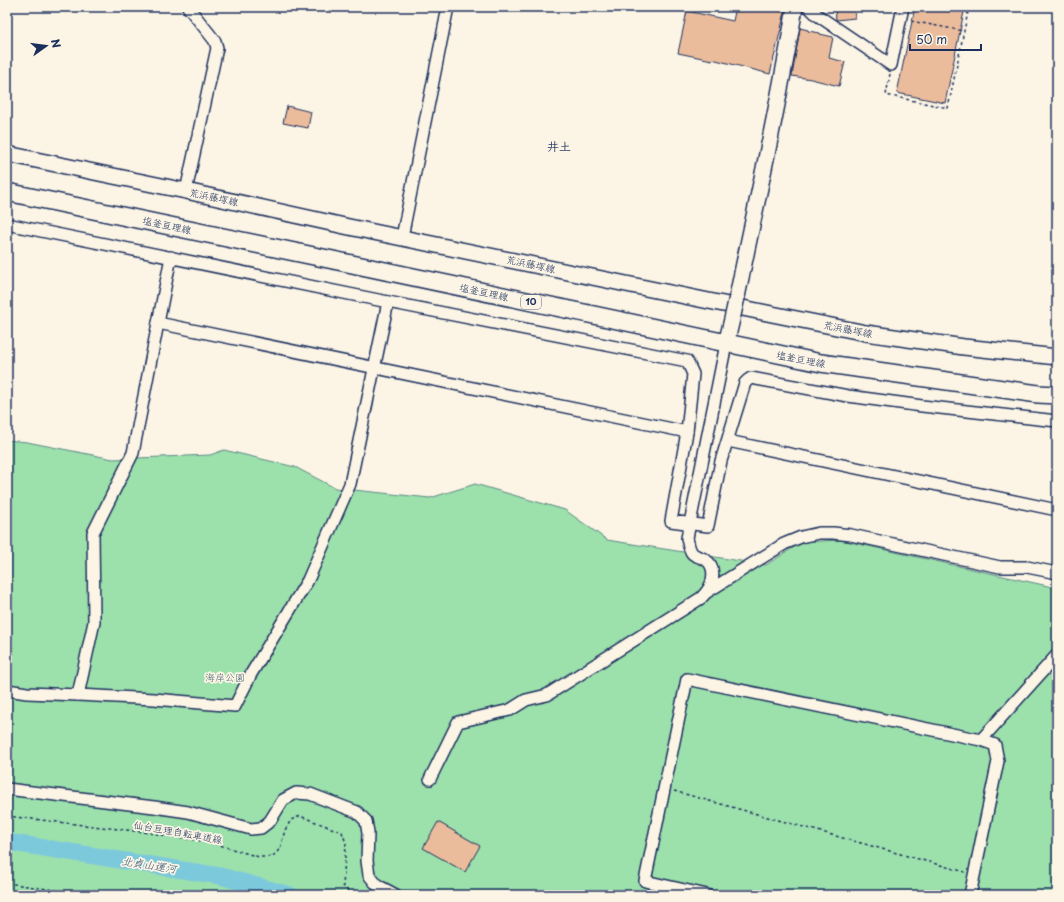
<svg xmlns="http://www.w3.org/2000/svg" width="1064" height="902" viewBox="0 0 1064 902" font-family="'Playpen Sans','Klee One',sans-serif">
	<rect width="100%" height="100%" fill="#fcf5e5"/>
	<filter id="ink" filterUnits="userSpaceOnUse"><feTurbulence type="fractalNoise" baseFrequency=".025" numOctaves="2"/><feDisplacementMap in="SourceGraphic" scale="8" xChannelSelector="R" yChannelSelector="G"/><feConvolveMatrix kernelMatrix="1 2 1 2 8 2 1 2 1" color-interpolation-filters="sRGB"/></filter>
	<g filter="url(#ink)">
		<path fill="#9ce0ac" stroke="#5c8885" d="M7,440L27,442L113,459L210,455L224,450L295,467L335,488L430,498L475,484L565,510L607,540L766,565L802,542L841,540L1057,588V895H7Z"/>
		<g fill="none" stroke-linecap="round" stroke-linejoin="round">
			<path stroke="#7dc9dc" stroke-width="17" d="M7,842L220,876L290,895"/>
		</g>
		<g fill="#ebbc9b" stroke="#1b2f5e">
			<path d="M736,7H764L785,12L770,74L712,59V60L678,53L687,11L733,21Z"/>
			<path d="M835,7H854L855,18L836,20Z"/>
			<path d="M915,7H965L945,103L897,93Z"/>
			<path d="M800,28L808,30V31L820,33V34L833,37L829,58L845,62L839,86L811,79L792,76Z"/>
			<path d="M287,106L311,112L308,128L283,123Z"/>
			<path d="M438,822L480,846L465,872L423,848Z"/>
		</g>
		<g fill="none" stroke-linecap="round" stroke-linejoin="round">
			<defs>
				<g id="street">
					<path d="M809,7L817,15L891,65L903,7"/>
					<path d="M186,191L217,48L215,41L188,7"/>
					<path d="M7,224L388,302L687,361L693,374L687,432L671,521L708,526L721,461L745,383L748,380L751,378L848,396L922,406L1057,421"/>
					<path d="M402,237L448,7"/>
					<path d="M171,257L158,323L687,432"/>
					<path d="M158,323L133,453L93,533L94,622L78,695L154,699L235,706L251,674L308,580L350,484L388,302"/>
					<path d="M728,441L1057,510"/>
					<path d="M707,592L784,544L801,537L819,533H833L851,535L1000,567H1027L1057,573"/>
					<path d="M7,690L27,693L78,695"/>
					<path d="M981,740L1057,655"/>
					<path d="M430,779L458,722L510,710L526,700L547,695L701,598C704,595 707,592 709,588C714,580 715,566 706,560C702,557 696,557 692,553C689,549 688,543 687,538L726,344"/>
					<path d="M7,789L154,807L188,812L251,829L261,828L270,821L283,800L296,793L310,794L357,812L366,821L368,833L367,861L369,875L377,885L396,895"/>
					<path d="M707,895L645,881L687,679L981,740L995,745L998,761L970,895"/>
				</g>
				<g id="secondary">
					<path d="M7,154L186,191L349,227L767,313L866,333L964,347L1057,357"/>
					<path d="M737,297C757,200 779,104 795,7"/>
					<path d="M726,344L733,315"/>
				</g>
				<path id="primary" d="M7,192L333,260L821,363L1038,394L1057,395"/>
			</defs>
			<use href="#street" stroke="#1b2f5e" stroke-width="14"/>
			<use href="#secondary" stroke="#1b2f5e" stroke-width="18"/>
			<use href="#primary" stroke="#1b2f5e" stroke-width="20"/>
			<g stroke="#1b2f5e" stroke-width="1.5" stroke-dasharray="3 3" stroke-linecap="butt">
				<path d="M911,21L964,31"/>
				<path d="M890,74L886,95L948,108L969,7"/>
				<path d="M674,791L965,872"/>
				<path d="M7,816L135,831L209,842L259,857H272L280,849L285,830L291,820L300,816L342,832L346,843L343,886L349,892L356,895"/>
				<path d="M7,883L88,895"/>
			</g>
			<use href="#street" stroke="#fcf5e5" stroke-width="11"/>
			<use href="#secondary" stroke="#fcf5e5" stroke-width="15"/>
			<use href="#primary" stroke="#fcf5e5" stroke-width="17"/>
			<defs>
				<path id="secondary-bridge" d="M733,315L737,297"/>
			</defs>
			<use href="#secondary-bridge" stroke="#1b2f5e" stroke-width="18" stroke-linecap="butt"/>
			<use href="#secondary-bridge" stroke="#fcf5e5" stroke-width="15"/>
		</g>
	</g>
	<g text-anchor="middle" stroke-width="3.5" stroke-linejoin="round" paint-order="stroke">
		<rect fill="#fcf5e5" stroke="#5e6a86" stroke-width="1" x="521" y="295" width="20" height="14" rx="3"/>
		<g font-size="9" font-weight="bold" fill="#1b2f5e">
			<text x="531" y="305">10</text>
		</g>
		<g font-size="10" fill="#1b2f5e" stroke="#fcf5e5">
			<text transform="translate(214 197) rotate(12)" y="4">荒浜藤塚線</text>
			<text transform="translate(167 225) rotate(12)" y="4">塩釜亘理線</text>
			<text transform="translate(531 264) rotate(12)" y="4">荒浜藤塚線</text>
			<text transform="translate(484 292) rotate(12)" y="4">塩釜亘理線</text>
			<text transform="translate(848 329) rotate(11)" y="4">荒浜藤塚線</text>
			<text transform="translate(801 359) rotate(11)" y="4">塩釜亘理線</text>
			<text transform="translate(178 832) rotate(10)" y="4">仙台亘理自転車道線</text>
		</g>
		<g font-size="10" fill="#3b5b72" stroke="#fcf5e5">
			<text x="225" y="681">海岸公園</text>
		</g>
		<g font-size="11" font-style="italic" fill="#34567e" stroke="#fcf5e5">
			<text transform="translate(149 865) rotate(9)" y="4">北貞山運河</text>
		</g>
		<g font-size="12" font-weight="bold" fill="#1b2f5e" stroke="#fcf5e5">
			<text x="559" y="151">井土</text>
		</g>
	</g>
	<rect width="1064" height="902" fill="none" stroke="#fcf5e5" stroke-width="24"/>
	<rect x="12" y="12" width="1040" height="878" fill="none" stroke="#1b2f5e" stroke-width="1.5" filter="url(#ink)"/>
	<g transform="translate(46 46) rotate(76)" stroke="#fcf5e5" stroke-width="3" paint-order="stroke">
	<path d="M0-3L7 15L0 10L-7 15Z" fill="#1b2f5e"/>
	<text y="-6" font-size="11" font-weight="bold" text-anchor="middle" fill="#1b2f5e">N</text>
	</g>
	<path d="M910 44v6h71v-6" fill="none" stroke="#1b2f5e" stroke-width="2"/>
	<text x="916" y="44" font-size="12" fill="#1b2f5e" stroke="#fcf5e5" stroke-width="3" paint-order="stroke">50 m</text>
</svg>
